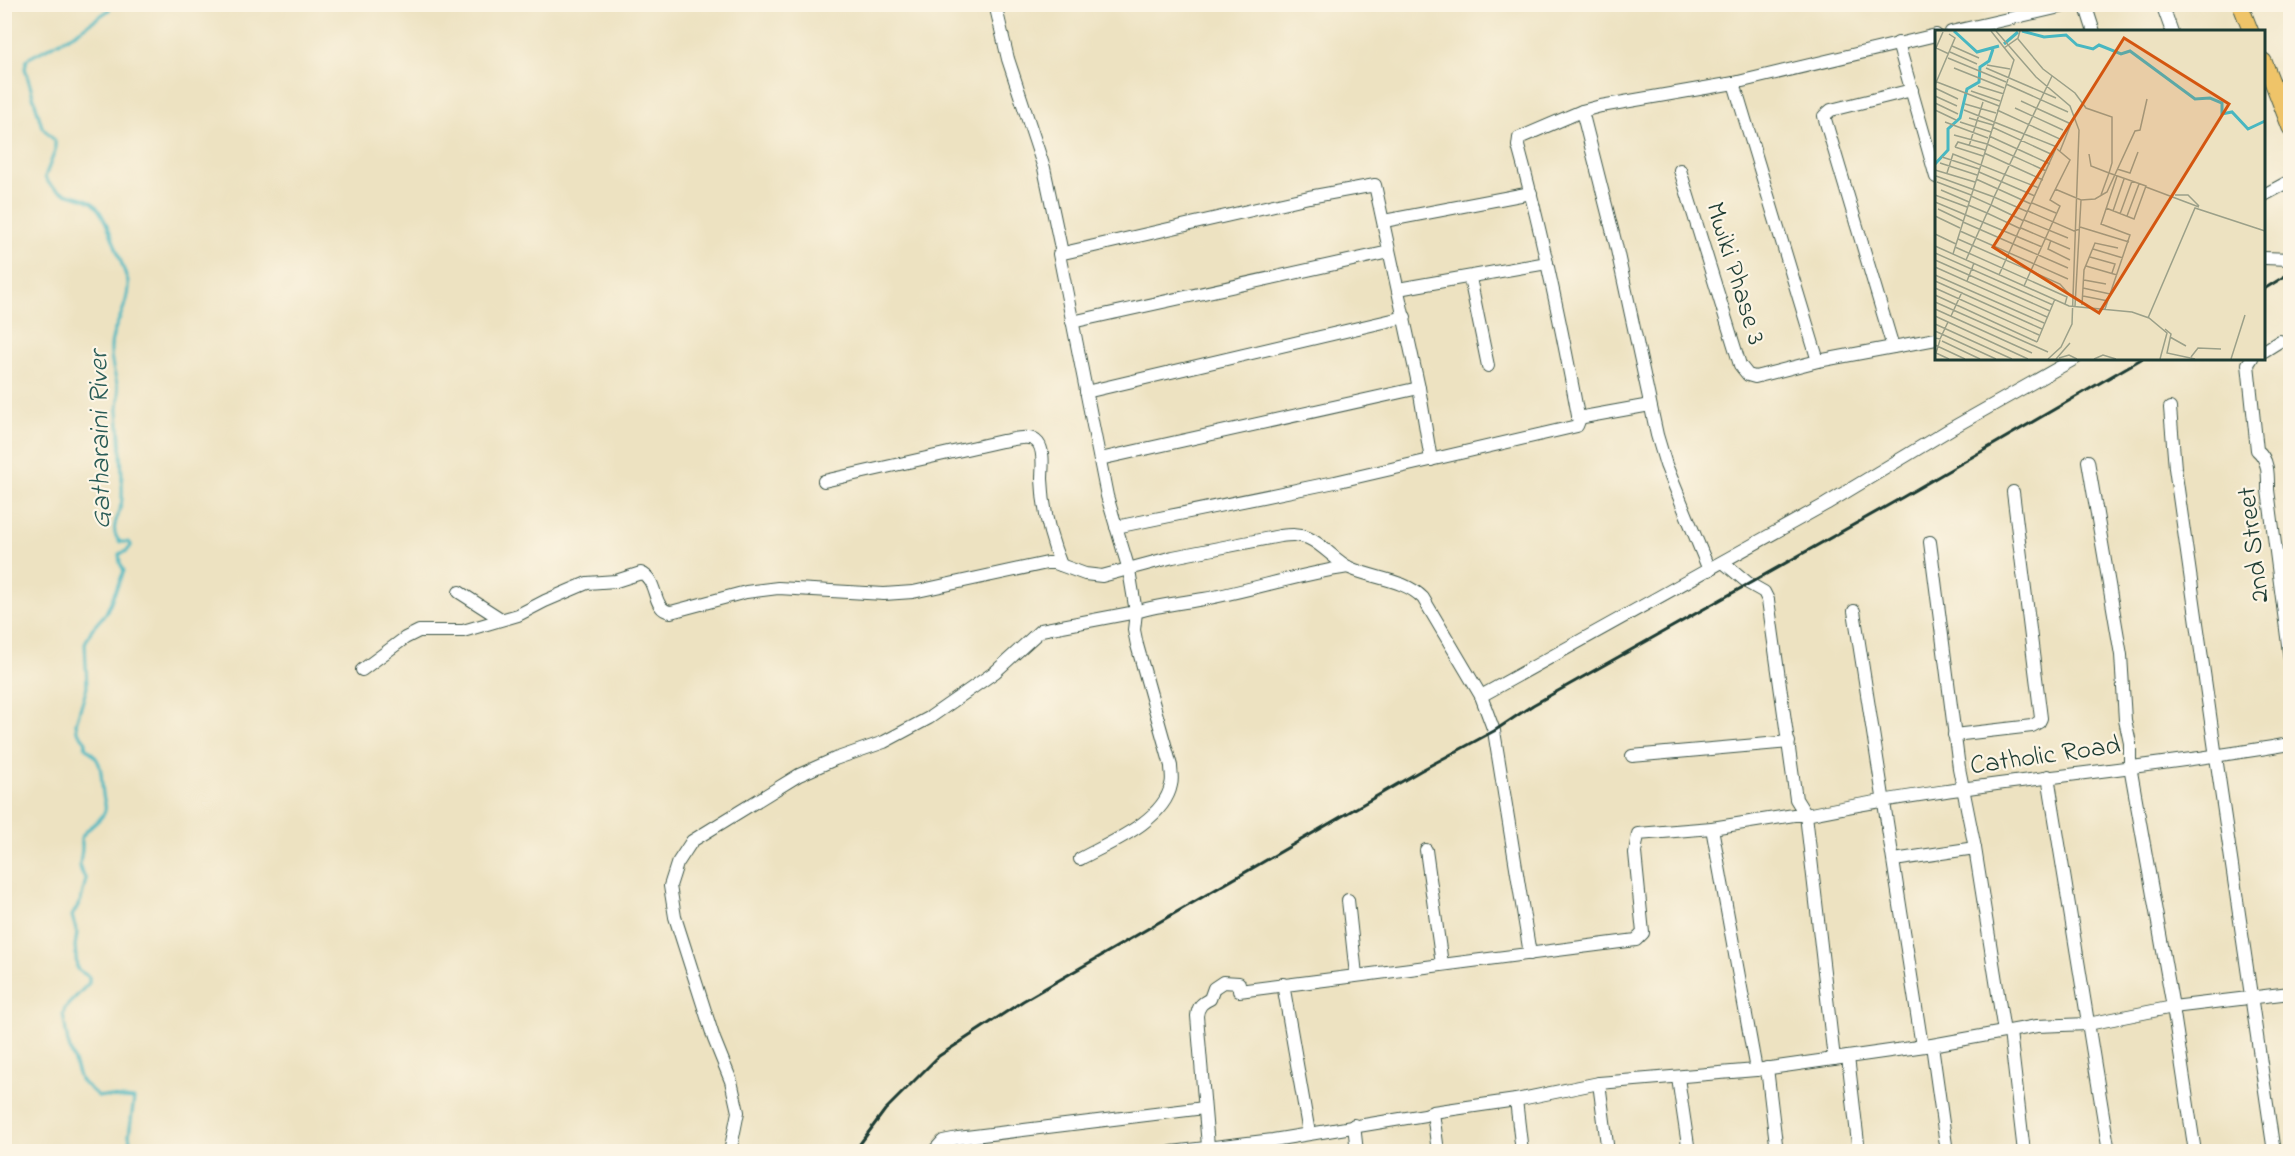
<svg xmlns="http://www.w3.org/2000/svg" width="2295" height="1156" viewBox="0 0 2295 1156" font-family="'Indie Flower',sans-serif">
	<rect width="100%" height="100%" fill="#fcf5e5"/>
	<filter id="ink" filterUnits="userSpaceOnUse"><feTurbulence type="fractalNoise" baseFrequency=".0167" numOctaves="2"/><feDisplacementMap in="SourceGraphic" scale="12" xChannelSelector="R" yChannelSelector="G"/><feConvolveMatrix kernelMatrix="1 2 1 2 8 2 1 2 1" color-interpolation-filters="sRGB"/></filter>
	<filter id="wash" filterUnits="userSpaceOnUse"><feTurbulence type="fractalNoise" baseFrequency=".008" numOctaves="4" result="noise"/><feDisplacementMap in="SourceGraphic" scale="24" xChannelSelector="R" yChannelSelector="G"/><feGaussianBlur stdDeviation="1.35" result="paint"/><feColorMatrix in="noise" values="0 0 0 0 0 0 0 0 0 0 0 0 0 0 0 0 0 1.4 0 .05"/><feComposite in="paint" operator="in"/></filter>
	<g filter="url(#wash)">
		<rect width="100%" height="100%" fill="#ede2c1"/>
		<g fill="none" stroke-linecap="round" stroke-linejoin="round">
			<path stroke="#48b7c1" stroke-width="3" d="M110,4L109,10L74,34L27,59L25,68L42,127L55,141V151L45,177C54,198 85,193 95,205C109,221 120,261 128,281C130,310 109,328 111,352C111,366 117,380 119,393C120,400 117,405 118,411C120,441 123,469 122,499C121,515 107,528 120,542H128L131,546L127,551L119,554L120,563L124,571L106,613L92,629L85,643L87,687L76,723L77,731L86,742L85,747C105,762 100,773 103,794C103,801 108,807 104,813C99,823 86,828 81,838C86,855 73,863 86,879L81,900L72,916L77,933L75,946L77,969L89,977V983L65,1008L63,1014L68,1043L80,1080L98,1096L134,1099L129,1135L132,1152"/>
		</g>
	</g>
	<g filter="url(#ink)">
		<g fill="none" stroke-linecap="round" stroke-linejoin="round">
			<defs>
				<g id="minor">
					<path d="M995,4L1008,59L1044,168L1062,253"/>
					<path d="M2085,4L2094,32"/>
					<path d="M2162,4L2172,32"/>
					<path d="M1951,32L2073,4"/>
					<path d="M1898,43L1936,177"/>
					<path d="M1734,83L1818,361"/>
					<path d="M1582,111L1616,245L1657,435L1666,465L1709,570"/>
					<path d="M1680,170L1740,365L1748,375L1755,377L1818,361L1936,339"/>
					<path d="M2264,195L2290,181"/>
					<path d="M1384,221L1531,193"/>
					<path d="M2264,258L2290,259"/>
					<path d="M1470,278L1488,366"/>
					<path d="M1398,289L1547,263"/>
					<path d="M1072,322L1389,252"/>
					<path d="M1893,347L1824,116L1831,110L1912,90"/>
					<path d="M2264,351L2280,341"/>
					<path d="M2252,358L2248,364L2257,450C2269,460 2268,475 2268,490L2290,660"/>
					<path d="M1086,392L1405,317"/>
					<path d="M2170,408L2175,468L2216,757L2274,1152"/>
					<path d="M1578,418L1650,405"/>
					<path d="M1100,459L1419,388"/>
					<path d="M2088,461L2121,655L2125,720L2130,743V766L2173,1007L2195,1152"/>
					<path d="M824,481L1002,441C1013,440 1030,433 1038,443C1045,452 1042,469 1042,479C1043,510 1050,538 1061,565"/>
					<path d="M1116,527L1335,482L1577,426L1579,421C1562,329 1543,236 1518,146L1519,138L1582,111L1601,106L1734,83L1936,35"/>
					<path d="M1930,542L1959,768L1975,848L2004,1032"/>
					<path d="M1723,562L1748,583L1764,592L1768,600L1796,799L1806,815L1834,1059"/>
					<path d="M459,592L501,619"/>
					<path d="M1854,611L1922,1046"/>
					<path d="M362,670L405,638L419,631H463L518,615L545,601L587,583L616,581L641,573C659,580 651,610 671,612L746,592L778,588L884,594L913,592L1047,563H1055L1085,574L1102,576L1173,557L1280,536C1290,535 1299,534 1308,538C1324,545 1335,561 1350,568C1375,579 1404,579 1423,598L1481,696L1494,731L1530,954"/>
					<path d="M1481,696L1826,504L1952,428L2076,358"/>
					<path d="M1954,735L2032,726L2039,722L2041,718L2013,492"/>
					<path d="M1632,756L1789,742"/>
					<path d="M2048,776L2109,1152"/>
					<path d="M1712,828L1756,1070"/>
					<path d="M1426,850L1442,964"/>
					<path d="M1080,859C1109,843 1164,821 1171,785C1173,779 1171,772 1171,766L1137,645L1134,630L1136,612C1158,605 1181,603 1204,599C1252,590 1299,574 1348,567"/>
					<path d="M1894,860L1975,848"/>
					<path d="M1348,900L1356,975"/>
					<path d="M1283,984L1309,1133"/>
					<path d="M2010,1032L2024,1152"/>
					<path d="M1932,1045L1947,1152"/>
					<path d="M1848,1057L1859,1152"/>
					<path d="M1767,1068L1777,1152"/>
					<path d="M1678,1078L1689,1152"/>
					<path d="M1599,1083L1608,1152"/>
					<path d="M1516,1100L1522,1152"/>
					<path d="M1433,1112L1438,1152"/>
					<path d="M1354,1125L1357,1152"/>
					<path d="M1208,1146L1197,1016C1198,1006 1202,1003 1210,999L1214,988L1223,982L1239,983V991L1636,940L1643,933L1635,853L1638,834L1712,828L1794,815H1806C1966,782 2130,772 2290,744"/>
					<path d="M730,1152L738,1112L731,1081L714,1039L675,917L670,886L677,864L692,841L799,775L835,759L884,742L929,718L995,672L1041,630L1136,612L1129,570L1107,496L1059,254L1309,197L1375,185L1419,388L1431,460"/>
					<path d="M933,1152L943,1141L958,1138L1204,1108"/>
					<path d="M1172,1152L1273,1140L1425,1115L1433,1112L1516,1100L1599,1083L1756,1070L1932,1045L2037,1026L2088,1024L2173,1007L2290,993"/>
				</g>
				<g id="major">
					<path d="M2240,4L2251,32"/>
					<path d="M2264,61L2290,128"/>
				</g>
			</defs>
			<use href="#minor" stroke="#3e5649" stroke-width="14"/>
			<use href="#major" stroke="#3e5649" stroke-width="17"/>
			<use href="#minor" stroke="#fff" stroke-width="12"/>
			<use href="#major" stroke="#efc469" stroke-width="15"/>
			<g stroke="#1f3d34" stroke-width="3">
				<path d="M2264,289L2290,273"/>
				<path d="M854,1152L885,1110L939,1056L1023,1001L1420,771L1494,731L1533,705L1903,497L2143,358"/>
			</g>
		</g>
	</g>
	<g text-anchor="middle" stroke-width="4.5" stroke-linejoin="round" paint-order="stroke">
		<g font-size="27" fill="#1f3d34" stroke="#fcf5e5">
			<text transform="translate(1737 273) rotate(73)" y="9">Mwiki Phase 3</text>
			<text transform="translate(2252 545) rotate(-97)" y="9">2nd Street</text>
			<text transform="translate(2045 754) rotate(-8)" y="9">Catholic Road</text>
		</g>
		<g font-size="28" font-style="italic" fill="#295c57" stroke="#fcf5e5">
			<text transform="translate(98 440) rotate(-91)" y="10">Gatharaini River</text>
		</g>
	</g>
	<g transform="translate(1935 30)">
		<rect width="330" height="330" fill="#ede2c1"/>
		<path fill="none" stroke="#48b7c1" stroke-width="3" d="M19,1L42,22L64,16M87,1L109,7L131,5L142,15L158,19L164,15L186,24L195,21L260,69L275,68L287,73V84L297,82L313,99L330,91M69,14L83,2M0,134L13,120V99L25,88L32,59L44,52L45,37L54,31L58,19"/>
		<path fill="none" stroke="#9ba089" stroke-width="1.5" d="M61,1L101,47L135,76L144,100L137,294L126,317L113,329M8,2L1,18L14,24M83,9L108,39L140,63L151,78L177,87V133L174,143L211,156L199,189L171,178M17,16L44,28M69,18L83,8L85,1M15,22L42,34M13,28L71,52M52,35L75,39M19,38L69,58M51,38L121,68M2,52L64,76M71,54L133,82M0,55L20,8L14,4M43,56L69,64M0,58L23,69M36,61L65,71M0,66L22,76M86,71L136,94L125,121M0,73L23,84M30,74L61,83M80,78L128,100M0,80L21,90M29,80L122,117M62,80L125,109L64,245M34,88L58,95M10,92L53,108M25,92L56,102M57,97L118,125M19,105L52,114L111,141M54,106L115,134M34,116L48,72M20,117L23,112L50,120M20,117L48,126M49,123L108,150M154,124L156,136L174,143L166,165M7,127L44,139M5,133L42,145M182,139L195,143L203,122M0,140L40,152M44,142L100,166M12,143L18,124L104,158M1,146L59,167L117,46M41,149L96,174M2,152L36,165M211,157L264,177M120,159L146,170L160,169L172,162L200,101L205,100L212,69M6,160L34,172M0,165L32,177M240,165H253L264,176M0,172L107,217M97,173L121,183M33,175L52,183L56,175L36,166M3,179L28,191M93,181L139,201L145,199M178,181L189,149M185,184L197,151M0,186L25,198M192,186L204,154M89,190L133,208M89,191L56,175L59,167L93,182M28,192L133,238M145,197L194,212M86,198L135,219M25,201L133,249M0,204L21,214M23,209L125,254L133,263M116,210L113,219L135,230M0,216L134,276L197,282L214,288L232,303L225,329M20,217L132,267L130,274M158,219L188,228M0,223L118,275M18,224L79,30L56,1M155,227L180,234L177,243M0,230L115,281M31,230L52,183L86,199M151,236L182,245M0,237L112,287M0,245L109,293M149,250L171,254M0,251L107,299M32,251L39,233M89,256L125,176L115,170L135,130L122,119M0,258L104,305M148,258L175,264M0,265L102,312M148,266L173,271M0,272L113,322M147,275L149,240L160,213L183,218M140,276L146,170M0,279L97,323M170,279L195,205L166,194L182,146M0,286L93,329M16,286L27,262M213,288L260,178L330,201M0,294L77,329M230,299L236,304L232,323L260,329M0,301L61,329M235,307L251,316M0,308L5,309L13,292M5,310L1,323L14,329M7,311L45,329M102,312L120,269M0,315L30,329M256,327L263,318L286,319M124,328L134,325L142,329M121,329L135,313M159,329L168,325L181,329M296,329L310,285"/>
		<path fill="#d45610" fill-opacity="0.15" stroke="#d45610" stroke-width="3" d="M189,8L294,74L164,283L58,217Z"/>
		<rect width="330" height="330" fill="none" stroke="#1f3d34" stroke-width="3"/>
	</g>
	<rect width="2295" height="1156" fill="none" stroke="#fcf5e5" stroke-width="24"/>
</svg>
